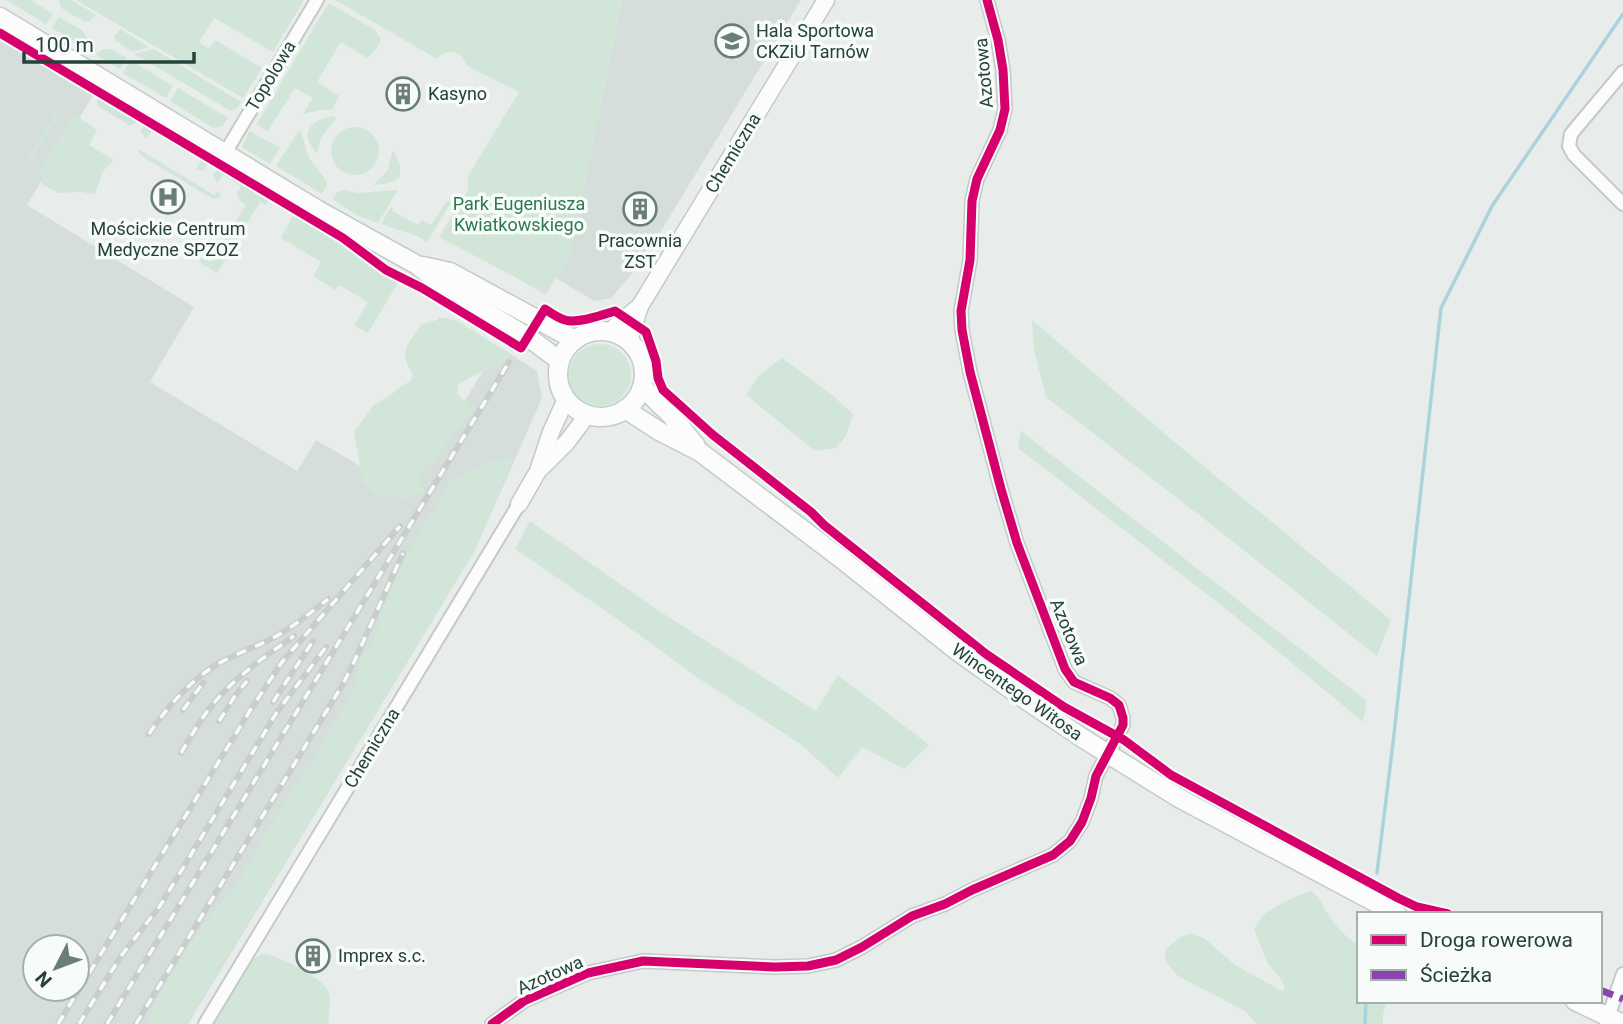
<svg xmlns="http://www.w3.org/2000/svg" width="1623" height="1024" viewBox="0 0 1623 1024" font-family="Roboto,sans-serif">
	<rect width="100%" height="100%" fill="#e8edeb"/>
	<g fill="#d6dedb" fill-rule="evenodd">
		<path d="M622,0H801L643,261L611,298L594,301L556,278L570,253Z"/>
		<path d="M0,35L95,92L27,205L194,307L150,382L297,471L316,440L391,484L436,449L498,346L537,371L542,398L474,552L188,1024H0ZM35,947H77V989H35Z"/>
	</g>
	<g fill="#d1e6d8">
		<path d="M6,0H31L53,14L46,24Z"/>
		<path d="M59,0H71L96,15L89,21L85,22L61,8Z"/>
		<path d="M76,0H304L273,52L214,18L199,42L209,49L215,40L262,68L243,98Z"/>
		<path d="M335,0H622L570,253L546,295L513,276L439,237L468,190V176L519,92L467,66C461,52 448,46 437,59Z"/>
		<path d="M328,4L334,6L375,30L381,39C378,46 374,54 367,58L341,42L317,82L339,96L332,110H321L303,114L313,98L295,88L268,131L256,125Z"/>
		<path d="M59,17L82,30L87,38L85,47L52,28Z"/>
		<path d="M120,29L149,47L132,52L116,41L114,37Z"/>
		<path d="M103,49H112L127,58L120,69L95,54Z"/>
		<path d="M154,49L241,102L236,109L231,111L134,54Z"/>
		<path d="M130,60L173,86L166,98L123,73Z"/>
		<path d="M178,88L228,118L223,126L213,128L170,101Z"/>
		<path d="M97,95H99L138,120C136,124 134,125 129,125L99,107L97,103Z"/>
		<path d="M53,112L59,116L28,165L24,169V165L51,119Z"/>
		<path d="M74,114L97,130L89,145L114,160L103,171L95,194L81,192L58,193L42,184L41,169Z"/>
		<path d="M333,116L336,118L321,138L317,154C299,133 309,121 333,116Z"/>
		<path d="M145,124L209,162L203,171L196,169L201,161L152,131L146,139L141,131Z"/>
		<circle cx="355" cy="151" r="24"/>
		<path d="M299,130C305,137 304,148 309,157C314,166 321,173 327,181L326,187L322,194L276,166Z"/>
		<path d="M249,131L280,148L270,164L242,147Z"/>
		<path d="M137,148L214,195L217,191L221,194L218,198L213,199L140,155Z"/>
		<path d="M394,151L400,165V177C392,184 383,184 373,185L388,170L392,152Z"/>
		<path d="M219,166L270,198L266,205L260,202L217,273L199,262L202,257L211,262L246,205L239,200L237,193L241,186L223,175L218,182L215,180L213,175Z"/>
		<path d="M344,190L357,193L398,190L378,223L358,216L333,199L337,192Z"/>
		<path d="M449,201H452L427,242L417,236L381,224L391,207L393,209L392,211L418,225L422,220L431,225L446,202Z"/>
		<path d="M295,212L342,241L370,264L399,281L368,333L354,325L368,302L339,285L335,290L313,276L321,262L281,238Z"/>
		<path d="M438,317L456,320L510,354L504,365L478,373L458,385L457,394L471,406L472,412L457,428L434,461L426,465L418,477L424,491C412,502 388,497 374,493L363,482L354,432L373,406L392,394L403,385L411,381L413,374C397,351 408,346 421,324L437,320Z"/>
		<path d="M1032,320L1172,440L1391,620L1377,656L1199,515L1046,397L1034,350Z"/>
		<circle cx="600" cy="375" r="31"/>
		<path d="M782,358L832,395L853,414L846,436L836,448L815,451L746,395L758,376Z"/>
		<path d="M1021,431L1367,701L1363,722L1235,616L1018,448Z"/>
		<path d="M506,457L512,461L474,552L186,1024H146L170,976L203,924L236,886L286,799L303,774L316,759L330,729L350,697L355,684L357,671L364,653L375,639L382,610L404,561L422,527L440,501L449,483L461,475L479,466Z"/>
		<path d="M530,521L656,609L816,711L838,675L929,745L904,769L862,747L838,778L799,743L701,680L613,616L515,549Z"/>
		<path d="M1311,891C1321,899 1321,903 1327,913C1334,924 1347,939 1359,945V1001H1387L1383,1015V1024H1257L1245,1011L1178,976L1166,962L1165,950L1180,937L1190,934L1204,938L1235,965L1282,991L1285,988L1280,978L1268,964L1254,930C1257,925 1260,919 1264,915C1272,907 1300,894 1311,891Z"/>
		<path d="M263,954C276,954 324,978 328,991C332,1000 328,1014 329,1024H214L248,962Z"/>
	</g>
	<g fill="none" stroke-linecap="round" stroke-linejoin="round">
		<g stroke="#a9d4db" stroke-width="3.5">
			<path d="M1377,873L1393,743L1441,308L1492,206L1623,14"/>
			<path d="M1365,1024L1366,1001"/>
		</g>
		<defs>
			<g id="minor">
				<path d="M1623,72L1571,134L1569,146L1574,155L1623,204"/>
				<path d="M225,153L317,0"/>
				<path d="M1606,1023L1623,974"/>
				<path d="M205,1024L519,504"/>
				<path d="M492,1024L524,1001L588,973L643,961L775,967L808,966L836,960L862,947L912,916L945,904L972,890L1053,855L1070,841L1082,822L1091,798L1096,776L1123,725V718L1119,705L1110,698L1074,682L1065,669L1017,543L1001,489L970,372L962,330L961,311L970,260L972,201L977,179L1000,130L1005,109L1003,70L998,40L987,0"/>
			</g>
			<g id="tertiary">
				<path d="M609,332L640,306"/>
				<path d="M629,341L640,306L826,0"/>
				<path d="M542,467L567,442L588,414"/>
				<path d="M519,504L538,471L551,432L566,399"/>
			</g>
			<g id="secondary">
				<path d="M0,17L318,210L417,265L447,289L528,337L560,361"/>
				<path d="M423,266L450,272L575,340"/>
				<circle cx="601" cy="374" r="43"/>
				<path d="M642,387L671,415L696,446"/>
				<path d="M625,409L659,431L700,452L839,557L957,651L1026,700L1084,739L1179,798L1397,914"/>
				<path d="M1575,1001L1623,1024"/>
			</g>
		</defs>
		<use href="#minor" stroke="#c5cac8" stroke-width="16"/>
		<use href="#tertiary" stroke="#c5cac8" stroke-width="19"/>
		<use href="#secondary" stroke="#c3cbc8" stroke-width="21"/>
		<use href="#minor" stroke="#fcfcfc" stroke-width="12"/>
		<use href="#tertiary" stroke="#fcfcfc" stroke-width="16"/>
		<use href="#secondary" stroke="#fcfcfc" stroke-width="18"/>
		<defs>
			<g id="rail">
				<path d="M273,702L313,641"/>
				<path d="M183,710L203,683"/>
				<path d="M219,721L235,696L247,681"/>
				<path d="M149,734C165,710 184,688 207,671C225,658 246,651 265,642C288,631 308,615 328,599"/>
				<path d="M181,753C191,736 201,718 214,703C236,676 266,656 294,636"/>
				<path d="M58,1024L251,709L282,662L400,526"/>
				<path d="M79,1024L121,956L160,906L277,712L326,647"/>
				<path d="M107,1024L509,362"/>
				<path d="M136,1024L343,684L355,660L403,553"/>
			</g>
		</defs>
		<use href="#rail" stroke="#c9cdcc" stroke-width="6"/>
		<use href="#rail" stroke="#f7fbf9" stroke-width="3.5" stroke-dasharray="10" stroke-linecap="butt"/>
		<path stroke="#8e44ad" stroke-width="7" stroke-dasharray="14 7" stroke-linecap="butt" d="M1600,990L1623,999"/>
		<defs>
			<g id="cycleway">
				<path d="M0,33L343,238L386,270L422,288L521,348L545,309C551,313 558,318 565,320C578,324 602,315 615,311L646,332L656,361L658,378L663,390L713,435L811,512L824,525L986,654L1064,707L1124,740L1171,775L1398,898L1417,907L1448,914"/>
				<path d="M492,1024L524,1001L588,973L643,961L775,967L808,966L836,960L862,947L912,916L945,904L972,890L1053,855L1070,841L1082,822L1091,798L1096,776L1123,725V718L1119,705L1110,698L1074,682L1065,669L1017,543L1001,489L970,372L962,330L961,311L970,260L972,201L977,179L1000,130L1005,109L1003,70L998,40L987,0"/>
			</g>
		</defs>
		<use href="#cycleway" stroke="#f7fbf9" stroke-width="13"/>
		<use href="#cycleway" stroke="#d6006c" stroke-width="9"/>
	</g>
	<defs>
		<symbol id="school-ring" viewBox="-11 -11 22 22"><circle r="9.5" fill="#f7fbf9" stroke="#697e78" stroke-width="1.5"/><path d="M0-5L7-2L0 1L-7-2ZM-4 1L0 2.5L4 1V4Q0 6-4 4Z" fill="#697e78"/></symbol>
		<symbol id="building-ring" viewBox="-11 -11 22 22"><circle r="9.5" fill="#f7fbf9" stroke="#697e78" stroke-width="1.5"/><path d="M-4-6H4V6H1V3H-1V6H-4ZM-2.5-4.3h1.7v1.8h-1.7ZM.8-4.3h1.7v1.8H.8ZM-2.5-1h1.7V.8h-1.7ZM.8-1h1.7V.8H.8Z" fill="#697e78"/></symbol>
		<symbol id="hospital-ring" viewBox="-11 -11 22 22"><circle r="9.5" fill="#f7fbf9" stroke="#697e78" stroke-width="1.5"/><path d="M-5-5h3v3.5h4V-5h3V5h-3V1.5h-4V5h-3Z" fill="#697e78"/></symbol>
	</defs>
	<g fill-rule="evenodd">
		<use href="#school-ring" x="713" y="22" width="38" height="38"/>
		<use href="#building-ring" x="384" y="75" width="38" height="38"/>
		<use href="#hospital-ring" x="149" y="178" width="38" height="38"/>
		<use href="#building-ring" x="621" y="190" width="38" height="38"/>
		<use href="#building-ring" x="294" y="937" width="38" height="38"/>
	</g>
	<g text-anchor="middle" stroke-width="7" stroke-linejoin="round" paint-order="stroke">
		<g font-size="18" fill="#24423a" stroke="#f7fbf9" text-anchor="start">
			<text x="756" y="37">Hala Sportowa<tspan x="756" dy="21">CKZiU Tarnów</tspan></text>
			<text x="428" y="100">Kasyno</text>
			<text x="168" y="235" text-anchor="middle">Mościckie Centrum<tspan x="168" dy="21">Medyczne SPZOZ</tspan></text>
			<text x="640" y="247" text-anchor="middle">Pracownia<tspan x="640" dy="21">ZST</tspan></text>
			<text x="338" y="962">Imprex s.c.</text>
		</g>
		<g font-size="18" fill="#24423a" stroke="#f7fbf9">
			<text transform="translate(984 73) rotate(-95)" y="6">Azotowa</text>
			<text transform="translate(271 76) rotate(-59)" y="6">Topolowa</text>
			<text transform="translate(733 153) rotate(-59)" y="6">Chemiczna</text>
			<text transform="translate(1069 632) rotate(67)" y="6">Azotowa</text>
			<text transform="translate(1017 692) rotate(35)" y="6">Wincentego Witosa</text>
			<text transform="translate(372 748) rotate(-59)" y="6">Chemiczna</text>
			<text transform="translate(550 975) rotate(-24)" y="6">Azotowa</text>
		</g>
		<g font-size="18" fill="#2d7a4b" stroke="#f7fbf9">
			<text x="519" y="210">Park Eugeniusza<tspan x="519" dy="21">Kwiatkowskiego</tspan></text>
		</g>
	</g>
	<rect x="1357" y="912" width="245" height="91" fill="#f7fbf9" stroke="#a3b1ad" stroke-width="2"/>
	<rect x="1371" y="935" width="35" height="10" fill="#d6006c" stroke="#a3b1ad" stroke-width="2"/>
	<text x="1420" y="947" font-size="21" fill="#24423a">Droga rowerowa</text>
	<rect x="1371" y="970" width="35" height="10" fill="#8e44ad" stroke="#a3b1ad" stroke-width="2"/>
	<text x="1420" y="982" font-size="21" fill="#24423a">Ścieżka</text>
	<g transform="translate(56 968) rotate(228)"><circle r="33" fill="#f7fbf9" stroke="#a3b1ad" stroke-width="2"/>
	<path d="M0-5L12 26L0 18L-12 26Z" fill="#697e78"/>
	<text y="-10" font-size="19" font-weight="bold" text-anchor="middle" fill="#24423a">N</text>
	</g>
	<path d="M24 52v10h170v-10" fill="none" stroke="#24423a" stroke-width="3.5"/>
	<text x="35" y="52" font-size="21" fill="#24423a" stroke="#f7fbf9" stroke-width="5" paint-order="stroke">100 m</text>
</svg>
